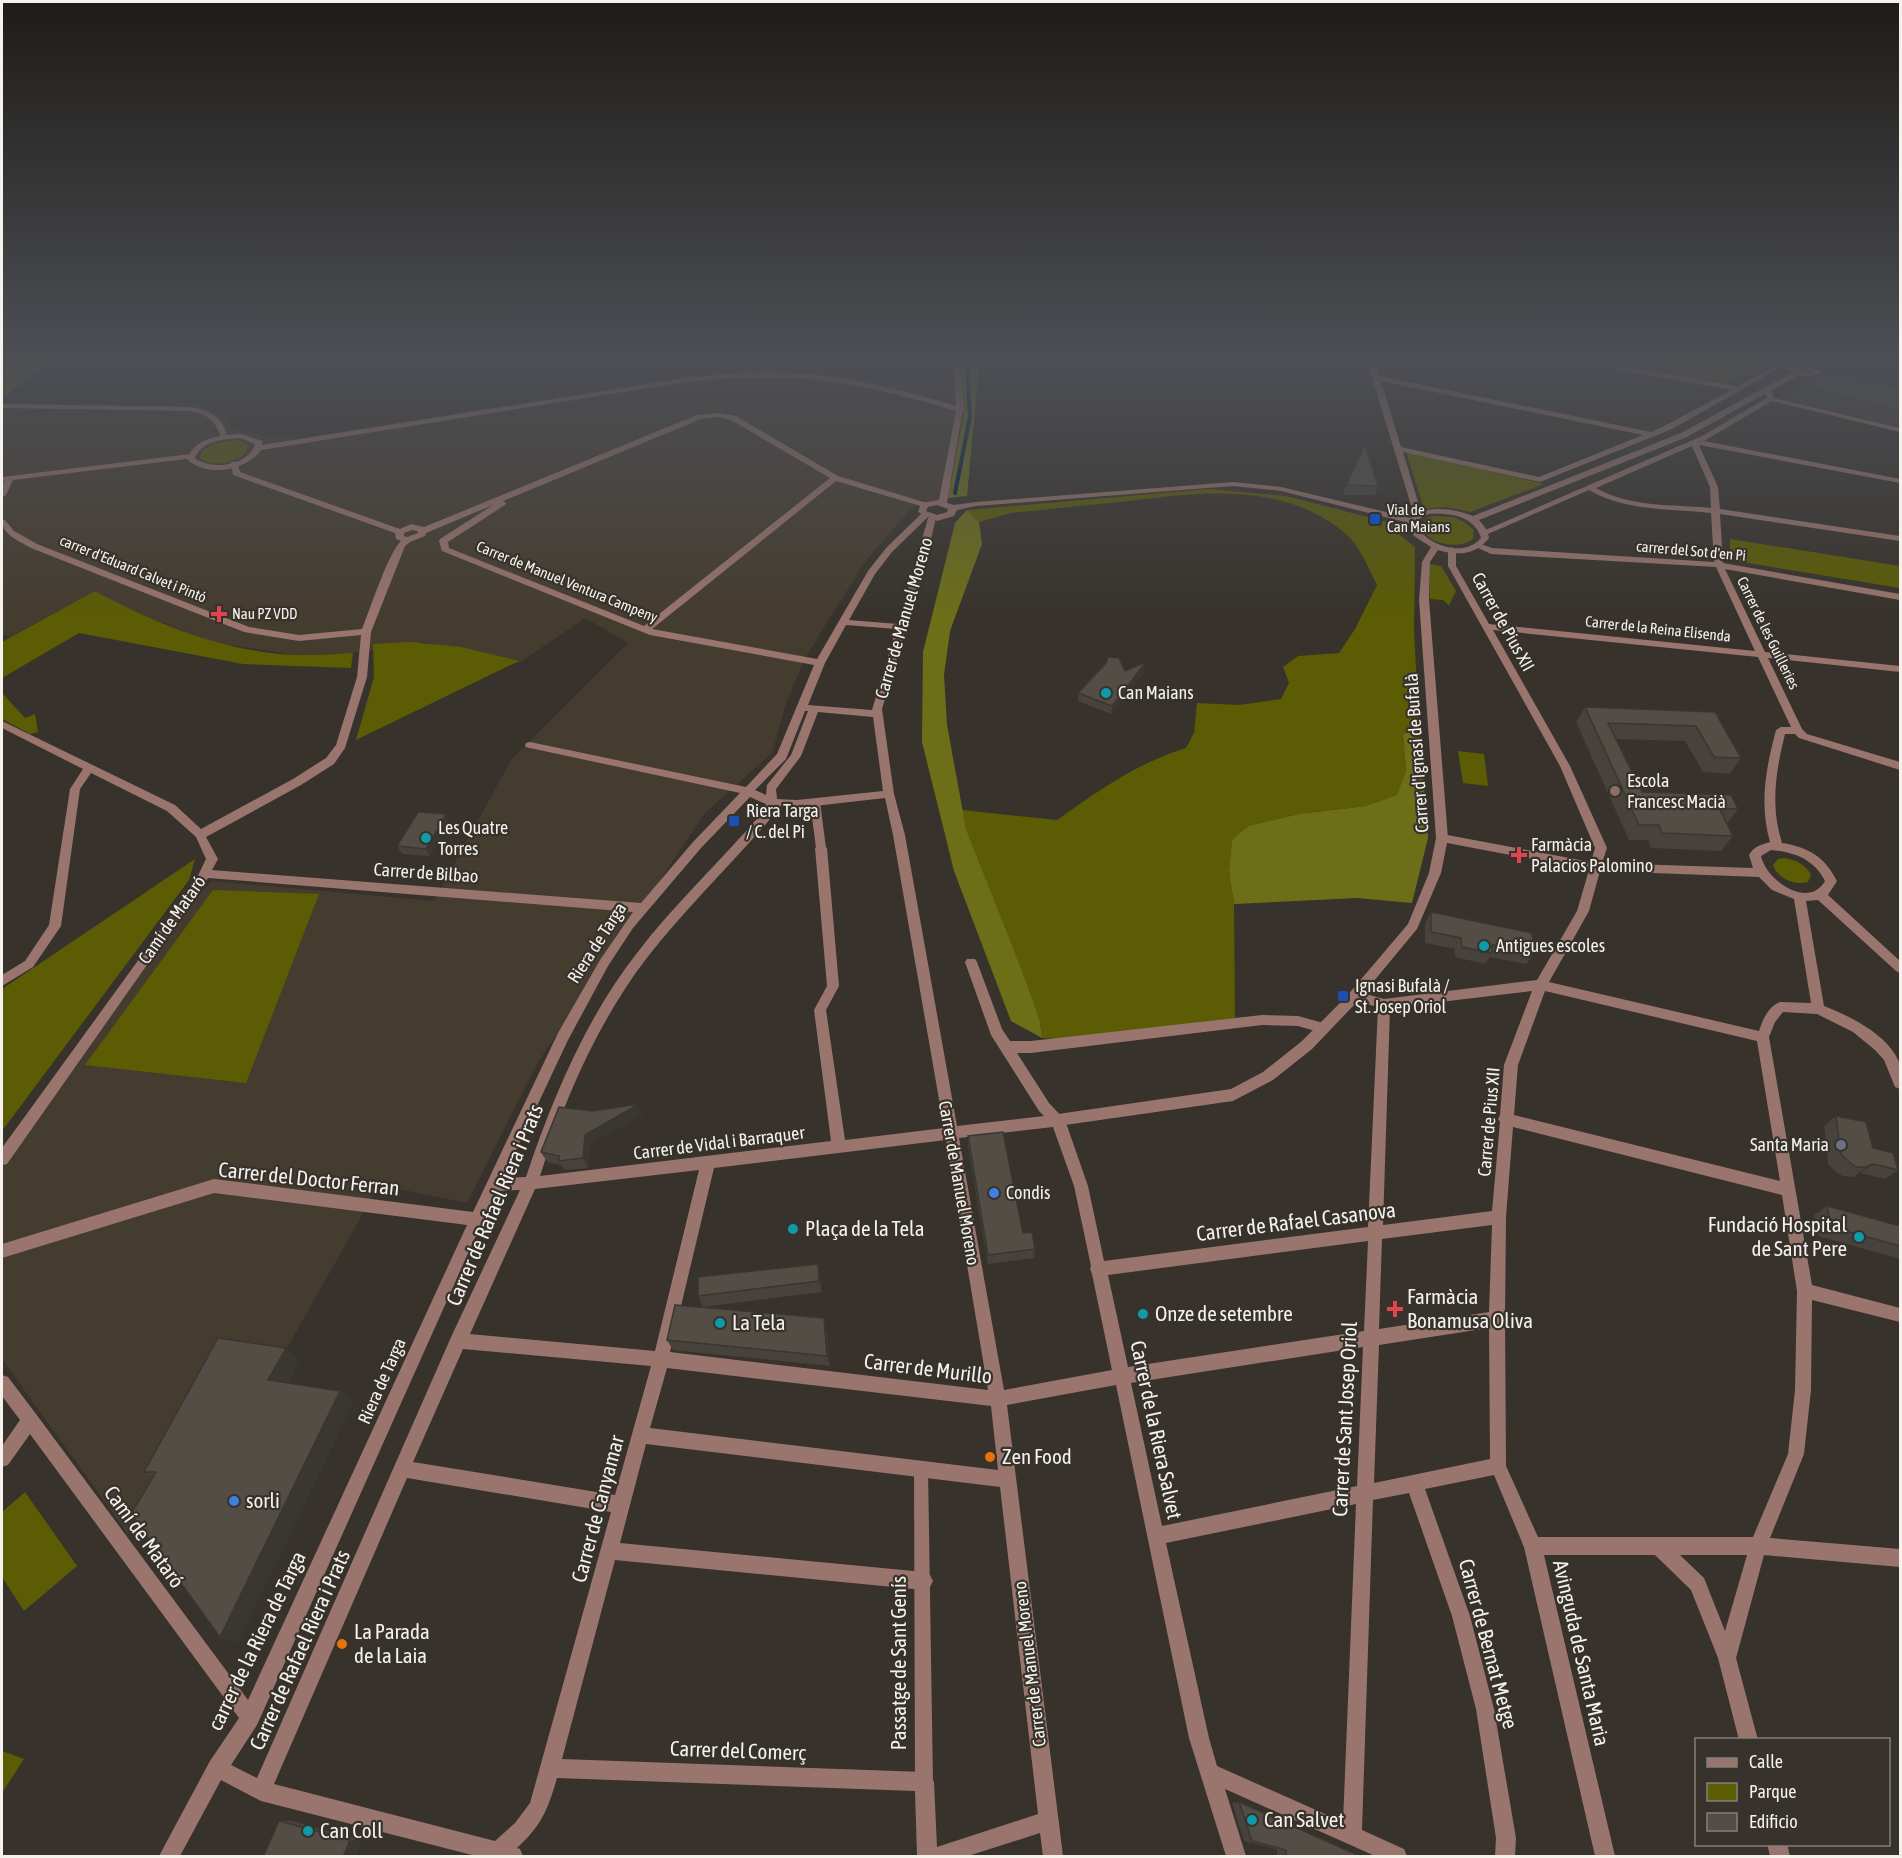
<svg xmlns="http://www.w3.org/2000/svg" width="1902" height="1858" viewBox="0 0 1902 1858" font-family="'Asap Condensed',sans-serif">
	<rect width="100%" height="100%" fill="#37322b"/>
	<g fill="#453c30">
		<path d="M741,359H962L964,412L948,498L912,508L866,560L805,658L786,704L772,753L705,813L538,1062L467,1203L379,1185L282,1357L222,1348L128,1534L2,1359V1146L211,881L434,901L511,760L628,643L585,618L519,663L424,642L353,653L295,655L213,642L127,609L95,591L10,637L2,634V402L200,405L223,415L235,430L279,438L307,437L736,368Z"/>
		<path d="M1846,359H1900V427L1776,399Z"/>
	</g>
	<g fill="#5b5c03">
		<path d="M2,359H51L2,399Z"/>
		<path d="M1670,359H1778C1727,388 1725,383 1669,373Z"/>
		<path d="M238,440L249,446L243,456C229,462 213,468 200,458C202,443 225,441 238,440Z"/>
		<path d="M1406,452L1544,484L1470,512L1446,507L1424,509Z"/>
		<path d="M1209,489L1286,496L1395,524L1400,535L1415,547L1414,633L1419,723L1403,735L1406,771L1398,795L1366,806L1299,814L1248,826L1232,840L1229,871L1234,904L1235,1018L1069,1039L1042,1038L1040,1021L966,829L962,810L1057,820C1098,791 1137,763 1186,748L1194,733L1197,703L1239,705L1281,699L1289,683L1283,667L1298,656L1339,653L1355,629L1377,585C1367,565 1359,543 1340,529C1275,480 1194,493 1120,502C1083,506 1047,509 1011,513L979,522L967,510Z"/>
		<path d="M1434,516L1452,517L1463,521L1474,530L1473,539C1459,550 1427,545 1421,526L1427,518Z"/>
		<path d="M1730,539L1900,566V588L1730,560Z"/>
		<path d="M1430,564L1441,566L1456,591L1449,605L1443,600L1430,599Z"/>
		<path d="M95,591C155,624 228,653 297,655C316,655 334,654 353,653L351,668L243,664L79,633L2,678V642Z"/>
		<path d="M410,642L461,647L519,661L356,740L374,677L373,644Z"/>
		<path d="M2,693L25,718L35,714L38,732L30,734L2,719Z"/>
		<path d="M1458,751L1484,754L1488,786L1463,783Z"/>
		<path d="M1784,858C1795,860 1806,864 1811,875L1808,882C1795,886 1778,879 1773,865L1778,859Z"/>
		<path d="M195,859L189,880L2,1131V989Z"/>
		<path d="M213,890L319,894L246,1083L85,1065Z"/>
		<path d="M25,1492L77,1566L24,1611L2,1577V1512Z"/>
		<path d="M2,1751L24,1759L2,1793Z"/>
	</g>
	<g fill="#6d6f18">
		<path d="M962,359H977L978,376L967,496L948,498L964,412Z"/>
		<path d="M967,510L979,522L982,544L950,631L944,675L947,725L966,829L1023,974L1040,1021L1042,1038L1011,1021L954,871L922,742L923,652L955,523Z"/>
		<path d="M1419,723L1428,838L1412,903L1357,898L1234,904L1229,871L1232,840L1248,826L1299,814L1366,806L1397,795L1406,771L1403,735Z"/>
	</g>
	<g fill="none" stroke-linecap="round" stroke-linejoin="round">
		<path stroke="#03223d" stroke-width="4" d="M955,493L970,417L967,359"/>
		<g fill="#99756d" fill-rule="evenodd">
			<path d="M815,799L820,802L826,848L821,852L816,848L810,802Z"/>
			<path d="M921,1462L926,1464L928,1469L933,1782L930,1788L924,1791L918,1788L915,1782L914,1469L916,1464Z"/>
		</g>
		<g fill="#99756d" fill-rule="evenodd">
			<path d="M749,359H755L750,375L746,377L742,375Z"/>
			<path d="M954,359H960L964,410L960,412L956,410Z"/>
			<path d="M1373,359H1380L1376,364L1379,376L1651,432L1666,425L1732,390L1569,361L1566,359H1579L1738,386L1789,359H1796L1672,429L1540,482L1403,452L1422,515L1418,518L1414,515L1368,364ZM1381,381L1643,435L1539,477L1401,447Z"/>
			<path d="M1765,388H1771L1774,398L1900,428V432L1772,401L1704,441L1900,479V483L1699,445L1718,487L1720,509L1900,536V541L1720,514L1723,563L1900,594V600L1725,569L1765,652L1900,666V672L1768,658L1802,729L1807,734L1900,762V770L1799,738L1795,734H1785C1776,771 1770,805 1782,843C1808,847 1825,857 1837,881L1828,895L1900,961V973L1896,971L1818,900L1806,901L1824,1006C1850,1016 1891,1036 1900,1065C1902,1072 1900,1082 1900,1089L1895,1087L1884,1060L1875,1050L1853,1032L1817,1014L1783,1012L1775,1022L1769,1037L1812,1285L1900,1308V1322L1812,1300L1811,1390L1804,1454L1770,1538L1900,1549V1567L1764,1555L1736,1658L1758,1740H1739L1718,1658L1691,1590L1655,1555H1544L1615,1856H1595L1524,1547L1494,1475L1425,1489L1470,1616L1494,1709L1516,1838L1515,1856H1495L1496,1838L1476,1709L1452,1616L1409,1493L1373,1500L1362,1830L1404,1849L1407,1856H1375L1225,1789L1246,1856H1226L1189,1738L1116,1385L1007,1405L1063,1856H1043L1040,1833L968,1856H917L915,1791L557,1778C548,1809 542,1825 517,1848L520,1849L523,1856H476L261,1801L221,1780L180,1856H159L210,1761L239,1718L30,1434L8,1465L2,1467V1446L20,1420L2,1396V1375L8,1377L36,1414L248,1700L467,1225L214,1193L2,1258V1244L214,1179L473,1212L558,1033L600,960L633,912L208,878L7,1164L2,1165V1148L195,882L206,859L196,837L167,811L91,773L80,789L61,926L33,967L2,986V975L25,961L49,925L70,789L83,769L2,728V721L175,805L201,829L293,779L326,758L336,745L357,677L361,635L299,641L244,632L31,548C19,541 2,535 2,520H5L14,531L37,544L249,627L299,635L362,629C370,610 388,553 401,541L396,539L395,533L233,475L231,462H237L240,472L400,529L411,524L424,527L697,415L719,413L736,416L838,476L927,503L928,505L924,507L836,481L652,629L817,659L868,571L886,548L922,513H928V517L892,552L875,574L849,620L898,624L928,518L932,515L936,518L927,556L882,709L894,794L905,835L957,1126L1044,1116L1039,1111L991,1035L965,962L967,959H975L977,962L1002,1029L1010,1041H1031L1262,1015L1298,1016L1327,1024L1328,1028L1327,1032L1322,1033L1298,1026L1262,1025L1031,1053H1017L1049,1103L1065,1120L1088,1186L1104,1261L1368,1227L1378,1007L1351,1000L1349,996L1351,992L1355,991L1384,999L1537,980L1577,911L1589,870L1442,842L1436,838L1438,835L1442,834L1591,862L1595,848L1560,766L1448,566V550L1452,547L1456,550V566L1489,624L1755,651L1716,567L1491,554L1474,546L1478,543L1492,548L1714,562L1711,513C1669,508 1627,512 1589,490L1488,534L1481,532L1702,436L1767,398ZM719,417L731,420L830,478L644,626L449,548L448,542L505,505L506,503L503,501L701,419ZM1692,446L1710,487L1711,508C1672,504 1632,508 1596,488ZM493,505L440,539L439,541L442,551L650,635L814,665L777,754L746,787L530,742L526,743L525,745L526,747L530,748L740,793L693,842L641,903L212,870L218,859L206,837L301,785L334,764L345,748L367,677L371,632L405,546L410,542L425,536L426,533ZM412,530L417,531L418,533L407,537L404,536V533ZM846,625L896,629L872,710L808,705L825,663ZM1493,630L1758,657L1791,727H1781L1776,730C1766,768 1759,803 1770,842C1761,845 1754,846 1749,855L1753,868L1602,863L1607,848L1570,766ZM805,711H808L791,755L767,785L766,795L755,790L786,759ZM818,712L873,717L883,791L797,800L777,799L776,789L801,756ZM750,797L766,804L762,813C721,861 675,903 637,953C586,1018 552,1099 526,1177L503,1178L568,1040L608,966L633,928L701,848ZM885,798L893,835L944,1128L845,1140L826,1010L839,986L827,848L821,844L815,848L827,986L814,1010L831,1141L540,1176C564,1100 598,1022 646,959C685,909 730,866 771,818L776,806L797,808ZM1771,850C1794,852 1814,859 1825,881C1808,910 1766,880 1761,856ZM1600,871L1759,877L1772,890L1794,899L1811,1003L1780,1002C1768,1007 1763,1019 1759,1031L1549,982L1589,911ZM1532,991L1504,1065L1500,1115L1498,1119L1500,1122L1492,1211L1383,1225L1390,1008ZM1545,991L1757,1041L1780,1181L1514,1115L1518,1065ZM1053,1127L1074,1186L1091,1266L1090,1269L1092,1274L1112,1370L1004,1390L959,1138ZM1513,1127L1782,1195L1797,1291L1795,1390L1788,1454L1753,1537H1538L1506,1466L1505,1319L1506,1217ZM946,1140L988,1390L670,1352L714,1168ZM699,1170L655,1351L470,1334L535,1189ZM520,1190L452,1335L257,1778L231,1765L257,1725L496,1191ZM1492,1225L1489,1312L1379,1329L1382,1239ZM1368,1241L1364,1331L1128,1367L1108,1275ZM1489,1328L1490,1459L1374,1483L1379,1345ZM1363,1347L1357,1486L1162,1526L1131,1383ZM463,1349L651,1366L615,1495L413,1462ZM667,1368L991,1406L998,1470L650,1428ZM646,1444L1000,1487L1038,1814L937,1847L934,1782L931,1775L924,1772L562,1759L615,1560L924,1590L930,1587L933,1581L930,1575L924,1572L620,1543ZM407,1478L611,1512L530,1803L515,1823L495,1841L274,1784ZM1356,1504L1343,1822L1217,1766L1209,1738L1166,1543ZM1680,1555H1747L1725,1631L1704,1578Z"/>
			<path d="M191,454L195,456L194,458L13,480L6,495L2,497V487L4,481H2V477Z"/>
			<path d="M1767,1844H1787L1790,1856H1770Z"/>
		</g>
		<path fill="#99756d" fill-rule="evenodd" d="M1793,362L1811,365L1822,373L1805,377L1799,375L1687,437L1479,520L1487,530L1489,538C1476,555 1458,556 1438,550L1430,562L1429,600L1448,838L1441,873L1417,929L1354,1005L1312,1049L1273,1080L1233,1101L1058,1126L1053,1124L1051,1120L1053,1116L1058,1114L1231,1089L1263,1072L1302,1041L1346,997L1408,924L1429,873L1436,838L1419,600L1422,562L1431,547L1414,536L1408,526L1409,523L1281,491L1233,486L976,506L957,510L954,516L937,521L918,512L921,503L939,500L956,411C903,395 849,381 793,378C757,376 721,379 686,382L261,450C246,471 206,478 187,459C193,444 205,439 220,436C216,420 206,414 190,411L2,408V404L190,407C208,410 222,416 227,435L242,434L262,441V445L686,378C721,374 756,371 792,373C850,376 907,391 963,408L947,503L954,505L976,502L1233,482L1281,487L1411,518C1429,504 1454,509 1473,516L1681,433L1793,372L1786,368ZM1795,366L1807,368L1812,372L1806,373ZM241,438L255,444C249,466 211,471 195,458C202,440 225,439 241,438ZM937,505L948,509L947,512L937,515L926,511L928,507ZM1429,514C1449,513 1474,515 1481,538C1464,558 1429,546 1416,526L1419,519Z"/>
	</g>
	<g fill="#47423c">
		<path d="M1802,386L1900,388V426L1793,400Z"/>
		<path d="M1346,485L1378,486L1375,495H1343Z"/>
		<path d="M1145,670L1111,714L1078,701V693L1125,671Z"/>
		<path d="M1585,707L1715,712L1741,758L1730,774L1703,772L1685,741L1616,739L1642,792L1738,809L1727,823L1733,836L1721,851L1651,848L1648,840H1629L1576,722Z"/>
		<path d="M450,822L430,856L402,854L397,846Z"/>
		<path d="M1431,912L1534,953L1526,964L1490,957L1485,964L1455,957V949L1425,943V923Z"/>
		<path d="M593,1111L643,1114L590,1144L588,1168L565,1170L561,1165L547,1162L541,1152Z"/>
		<path d="M1836,1116L1873,1148L1898,1170L1885,1179L1860,1173L1853,1177L1843,1176L1836,1172L1828,1164L1824,1126Z"/>
		<path d="M968,1136L1023,1233L1035,1249L1034,1258L988,1264L968,1146Z"/>
		<path d="M1827,1206L1900,1226V1259L1818,1236L1814,1215Z"/>
		<path d="M821,1276L822,1292L703,1307L698,1296Z"/>
		<path d="M827,1329L830,1366L673,1350L667,1340Z"/>
		<path d="M300,1359L287,1383L340,1391L354,1401L238,1642L220,1637L153,1476L144,1472Z"/>
		<path d="M1239,1802L1362,1857H1277V1849L1244,1841L1232,1803Z"/>
		<path d="M279,1821H292L362,1840L355,1857H263Z"/>
	</g>
	<g fill="#3a3631">
		<path d="M1146,662L1145,670L1111,714L1112,706Z"/>
		<path d="M446,814L450,822L430,856L426,849Z"/>
		<path d="M639,1104L643,1114L590,1144L588,1168L583,1158L585,1135Z"/>
		<path d="M1873,1164L1860,1173L1853,1177L1866,1167Z"/>
		<path d="M818,1264L821,1276L822,1292L819,1281Z"/>
		<path d="M824,1318L827,1329L830,1366L827,1356Z"/>
		<path d="M286,1348L300,1359L283,1389L268,1380Z"/>
		<path d="M340,1391L354,1401L238,1642L220,1637Z"/>
		<path d="M350,1840H362L355,1857H343Z"/>
	</g>
	<g fill="#534d46" stroke="#3a3631" stroke-width="1.5">
		<path d="M1831,373L1900,388V410L1802,386Z"/>
		<path d="M1365,445L1378,486L1346,485Z"/>
		<path d="M1108,657L1119,658L1125,671L1146,662L1112,706L1078,693L1106,663Z"/>
		<path d="M1585,707L1715,712L1741,758L1714,757L1696,726L1608,723L1642,792L1731,795L1738,809L1719,808L1733,836L1662,833L1659,825H1639Z"/>
		<path d="M418,812L446,814L426,849L397,846Z"/>
		<path d="M1431,912L1532,933L1534,953L1492,945V953L1462,947L1461,938L1431,932Z"/>
		<path d="M639,1104L585,1135L583,1158L559,1161V1156L541,1152L559,1107L593,1111Z"/>
		<path d="M1836,1116L1866,1122L1873,1148L1893,1153L1898,1170L1873,1164L1866,1167H1856L1849,1162L1841,1154Z"/>
		<path d="M1003,1132L1023,1233L1032,1232L1035,1249L988,1255L968,1136Z"/>
		<path d="M1827,1206L1900,1226V1246L1831,1227Z"/>
		<path d="M818,1264L819,1281L698,1296V1277Z"/>
		<path d="M675,1305L824,1318L827,1356L667,1340Z"/>
		<path d="M218,1338L286,1348L268,1380L340,1391L220,1637L131,1514L156,1472H144Z"/>
		<path d="M1239,1802L1362,1857H1286V1850L1252,1841Z"/>
		<path d="M279,1821L350,1840L343,1857H263Z"/>
	</g>
	<linearGradient id="sky" x2="0" y2="1"><stop stop-color="#1e1c18"/><stop offset="0.58" stop-color="#4d4f55"/><stop offset="1" stop-color="#4d4f55" stop-opacity="0"/></linearGradient>
	<rect width="1902" height="619" fill="url(#sky)"/>
	<g fill="#1a4fb4" stroke="#37322b" stroke-width="2">
		<rect x="1369" y="513" width="12" height="12" rx="3"/>
		<rect x="728" y="815" width="12" height="12" rx="3"/>
		<rect x="1337" y="990" width="12" height="12" rx="3"/>
	</g>
	<g fill="#e0444e" stroke="#37322b" stroke-width="2">
		<path d="M216 605h6v6h6v6h-6v6h-6v-6h-6v-6h6z"/>
		<path d="M1516 846h6v6h6v6h-6v6h-6v-6h-6v-6h6z"/>
		<path d="M1392 1300h6v6h6v6h-6v6h-6v-6h-6v-6h6z"/>
	</g>
	<g fill="#0f9aa8" stroke="#37322b" stroke-width="2">
		<circle cx="1106" cy="693" r="6"/>
		<circle cx="426" cy="838" r="6"/>
		<circle cx="1484" cy="946" r="6"/>
		<circle cx="793" cy="1229" r="6"/>
		<circle cx="1859" cy="1237" r="6"/>
		<circle cx="1143" cy="1314" r="6"/>
		<circle cx="720" cy="1323" r="6"/>
		<circle cx="1252" cy="1820" r="6"/>
		<circle cx="308" cy="1831" r="6"/>
	</g>
	<circle fill="#8d6e63" stroke="#37322b" stroke-width="2" cx="1615" cy="791" r="6"/>
	<circle fill="#6b7280" stroke="#37322b" stroke-width="2" cx="1841" cy="1145" r="6"/>
	<g fill="#3f7fe0" stroke="#37322b" stroke-width="2">
		<circle cx="994" cy="1193" r="6"/>
		<circle cx="234" cy="1501" r="6"/>
	</g>
	<g fill="#e8710a" stroke="#37322b" stroke-width="2">
		<circle cx="990" cy="1457" r="6"/>
		<circle cx="342" cy="1644" r="6"/>
	</g>
	<g text-anchor="middle" stroke-width="4.5" stroke-linejoin="round" paint-order="stroke">
		<g font-size="15" fill="#f5f2ed" stroke="#37322b" text-anchor="start">
			<text x="1387" y="515">Vial de<tspan x="1387" dy="17">Can Maians</tspan></text>
			<text x="232" y="619">Nau PZ VDD</text>
		</g>
		<g font-size="15" fill="#f5f2ed" stroke="#37322b">
			<text transform="translate(1691 551) rotate(5)" y="5">carrer del Sot d'en Pi</text>
			<text transform="translate(133 569) rotate(22)" y="5">carrer d'Eduard Calvet i Pintó</text>
			<text transform="translate(567 582) rotate(22)" y="5">Carrer de Manuel Ventura Campeny</text>
			<text transform="translate(1658 629) rotate(6)" y="5">Carrer de la Reina Elisenda</text>
			<text transform="translate(1768 633) rotate(64)" y="5">Carrer de les Guilleries</text>
		</g>
		<g font-size="18" fill="#f5f2ed" stroke="#37322b">
			<text transform="translate(904 618) rotate(-74)" y="6">Carrer de Manuel Moreno</text>
			<text transform="translate(1503 622) rotate(61)" y="6">Carrer de Pius XII</text>
			<text transform="translate(1417 753) rotate(-94)" y="6">Carrer d'Ignasi de Bufalà</text>
			<text transform="translate(426 873) rotate(4)" y="6">Carrer de Bilbao</text>
			<text transform="translate(172 920) rotate(-55)" y="6">Camí de Mataró</text>
			<text transform="translate(597 943) rotate(-57)" y="6">Riera de Targa</text>
			<text transform="translate(1489 1122) rotate(-85)" y="6">Carrer de Pius XII</text>
			<text transform="translate(719 1143) rotate(-7)" y="6">Carrer de Vidal i Barraquer</text>
			<text transform="translate(959 1183) rotate(80)" y="6">Carrer de Manuel Moreno</text>
			<text transform="translate(382 1381) rotate(-66)" y="6">Riera de Targa</text>
			<text transform="translate(1030 1664) rotate(-97)" y="6">Carrer de Manuel Moreno</text>
		</g>
		<g font-size="18" fill="#f5f2ed" stroke="#37322b" text-anchor="start">
			<text x="1118" y="699">Can Maians</text>
			<text x="1627" y="787">Escola<tspan x="1627" dy="21">Francesc Macià</tspan></text>
			<text x="746" y="817">Riera Targa<tspan x="746" dy="21">/ C. del Pi</tspan></text>
			<text x="438" y="834">Les Quatre<tspan x="438" dy="21">Torres</tspan></text>
			<text x="1531" y="851">Farmàcia<tspan x="1531" dy="21">Palacios Palomino</tspan></text>
			<text x="1496" y="952">Antigues escoles</text>
			<text x="1355" y="992">Ignasi Bufalà /<tspan x="1355" dy="21">St. Josep Oriol</tspan></text>
			<text x="1829" y="1151" text-anchor="end">Santa Maria</text>
			<text x="1006" y="1199">Condis</text>
		</g>
		<g font-size="21" fill="#f5f2ed" stroke="#37322b">
			<text transform="translate(309 1179) rotate(6)" y="7">Carrer del Doctor Ferran</text>
			<text transform="translate(495 1205) rotate(-67)" y="7">Carrer de Rafael Riera i Prats</text>
			<text transform="translate(1296 1222) rotate(-7)" y="7">Carrer de Rafael Casanova</text>
			<text transform="translate(928 1369) rotate(7)" y="7">Carrer de Murillo</text>
			<text transform="translate(1345 1419) rotate(-87)" y="7">Carrer de Sant Josep Oriol</text>
			<text transform="translate(1156 1430) rotate(78)" y="7">Carrer de la Riera Salvet</text>
			<text transform="translate(598 1509) rotate(-75)" y="7">Carrer de Canyamar</text>
			<text transform="translate(144 1537) rotate(54)" y="7">Camí de Mataró</text>
			<text transform="translate(257 1641) rotate(-64)" y="7">carrer de la Riera de Targa</text>
			<text transform="translate(1488 1644) rotate(75)" y="7">Carrer de Bernat Metge</text>
			<text transform="translate(300 1650) rotate(-66)" y="7">Carrer de Rafael Riera i Prats</text>
			<text transform="translate(1581 1653) rotate(77)" y="7">Avinguda de Santa Maria</text>
			<text transform="translate(899 1663) rotate(-90)" y="7">Passatge de Sant Genís</text>
			<text transform="translate(738 1751) rotate(2)" y="7">Carrer del Comerç</text>
		</g>
		<g font-size="21" fill="#f5f2ed" stroke="#37322b" text-anchor="start">
			<text x="1847" y="1232" text-anchor="end">Fundació Hospital<tspan x="1847" dy="24">de Sant Pere</tspan></text>
			<text x="805" y="1236">Plaça de la Tela</text>
			<text x="1407" y="1304">Farmàcia<tspan x="1407" dy="24">Bonamusa Oliva</tspan></text>
			<text x="1155" y="1321">Onze de setembre</text>
			<text x="732" y="1330">La Tela</text>
			<text x="1002" y="1464">Zen Food</text>
			<text x="246" y="1508">sorli</text>
			<text x="354" y="1639">La Parada<tspan x="354" dy="24">de la Laia</tspan></text>
			<text x="1264" y="1827">Can Salvet</text>
			<text x="320" y="1838">Can Coll</text>
		</g>
	</g>
	<rect width="1902" height="1858" fill="none" stroke="#f5f2ed" stroke-width="6"/>
	<rect x="1695" y="1738" width="195" height="108" fill="#37322b" stroke="#837f79" stroke-width="1.5"/>
	<rect x="1707" y="1758" width="30" height="9" fill="#99756d" stroke="#837f79" stroke-width="1.5"/>
	<text x="1749" y="1768" font-size="18" fill="#f5f2ed">Calle</text>
	<rect x="1707" y="1783" width="30" height="18" fill="#5b5c03" stroke="#837f79" stroke-width="1.5"/>
	<text x="1749" y="1798" font-size="18" fill="#f5f2ed">Parque</text>
	<rect x="1707" y="1813" width="30" height="18" fill="#534d46" stroke="#837f79" stroke-width="1.5"/>
	<text x="1749" y="1828" font-size="18" fill="#f5f2ed">Edificio</text>
</svg>
